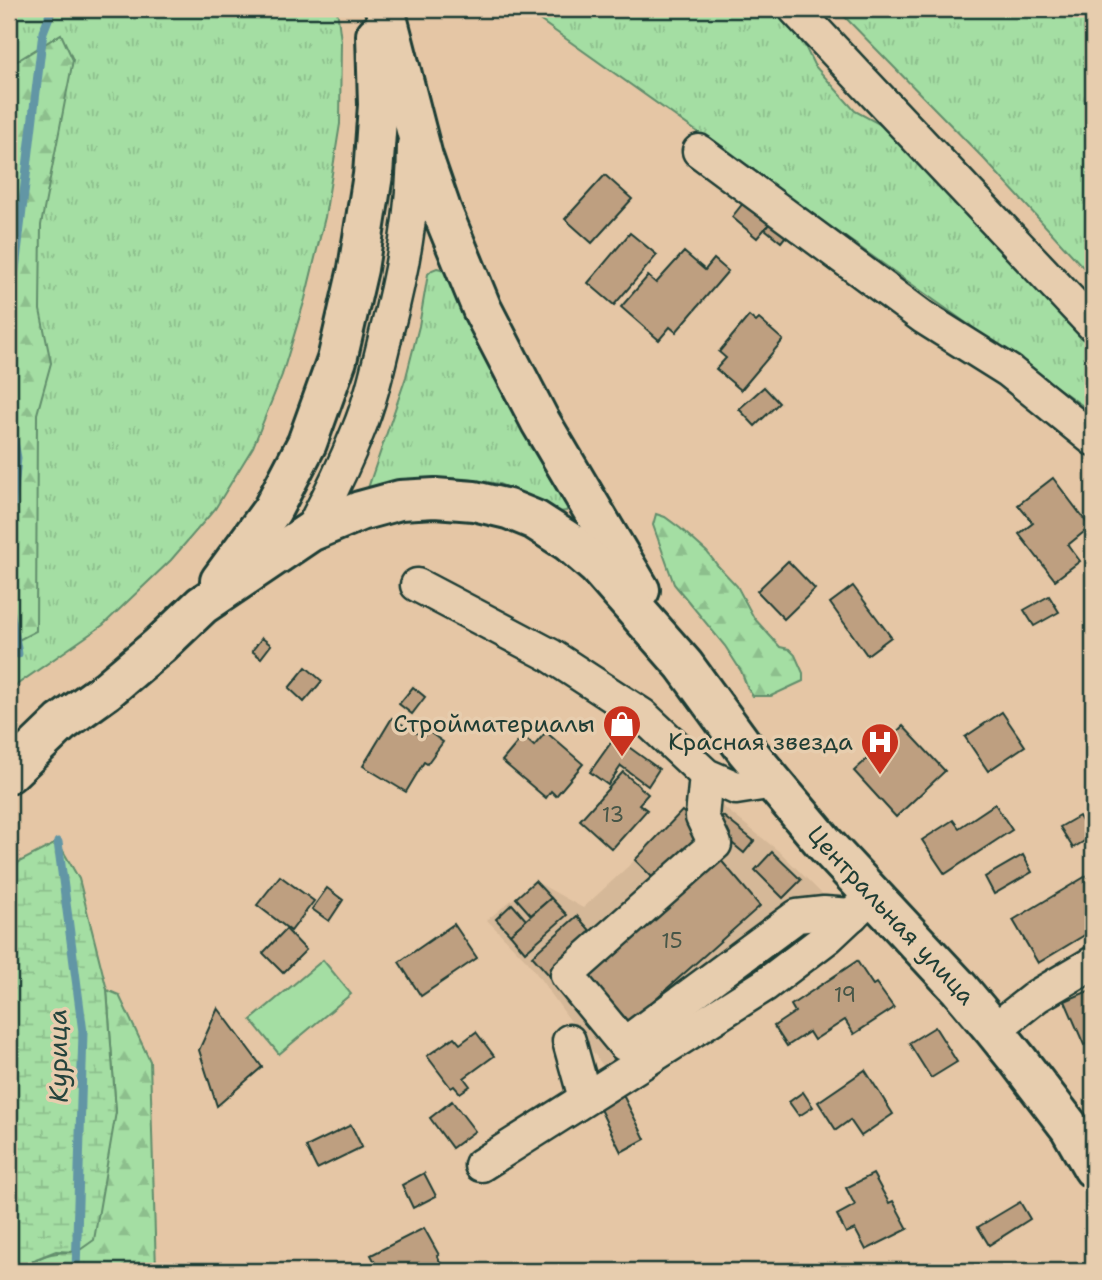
<svg xmlns="http://www.w3.org/2000/svg" width="1102" height="1280" viewBox="0 0 1102 1280" font-family="'Shantell Sans',sans-serif">
	<defs>
		<pattern id="grass-tufts" width="24" height="20" patternUnits="userSpaceOnUse" patternTransform="scale(1.75)"><rect width="24" height="20" fill="#a4dea3"/><path d="M3 7l-1-3M5 7V3M7 7l1-3M15 17l-1-3M17 17v-4M19 17l1-3" fill="none" stroke="#8dbf8d"/></pattern>
		<pattern id="forest-firs" width="22" height="20" patternUnits="userSpaceOnUse" patternTransform="scale(1.75)"><rect width="22" height="20" fill="#a4dea3"/><path d="M5 1l3.5 6h-7zM16 11l3.5 6h-7z" fill="#8dbf8d"/></pattern>
		<pattern id="wetland-marsh" width="20" height="14" patternUnits="userSpaceOnUse" patternTransform="scale(1.75)"><rect width="20" height="14" fill="#a4dea3"/><path d="M1 5h8M5 5V1M11 12h8M15 12V8" fill="none" stroke="#8dbf8d"/></pattern>
	</defs>
	<rect width="100%" height="100%" fill="#e5c6a5"/>
	<filter id="ink" filterUnits="userSpaceOnUse"><feTurbulence type="fractalNoise" baseFrequency=".0143" numOctaves="2"/><feDisplacementMap in="SourceGraphic" scale="14" xChannelSelector="R" yChannelSelector="G"/><feConvolveMatrix kernelMatrix="1 2 1 2 8 2 1 2 1" color-interpolation-filters="sRGB"/></filter>
	<g filter="url(#ink)">
		<path fill="#d5b898" d="M712,798L781,853L824,896L825,928L606,1070L528,962L487,920L535,881L583,908L635,860L691,801Z"/>
		<g fill="url(#grass-tufts)" stroke="#628e6c" stroke-width="2">
			<path d="M9,9H337L341,41L340,124L325,217L305,299L282,375L253,447L215,509L171,560L103,625L9,690Z"/>
			<path d="M524,9H772L803,42L814,65L855,111L885,127L1093,346V413Z"/>
			<path d="M837,9H1093V278L984,159Z"/>
			<path d="M437,268L441,269L445,272C481,354 520,433 568,508L566,511L559,512L529,496L499,484L467,479L435,478L410,479L369,490L368,488L406,377L419,326L428,274L432,270Z"/>
		</g>
		<g fill="url(#forest-firs)" stroke="#628e6c" stroke-width="2">
			<path d="M61,34L73,60L41,225L40,310L51,363L37,414L36,631L9,645V66Z"/>
			<path d="M656,514L665,517L680,528L707,552L718,566L737,586L754,618L780,647L789,649L795,655L803,673V681L771,696H753L748,689L741,671L725,646L674,584L653,525Z"/>
			<path d="M107,990L119,995L150,1061L156,1271H18C41,1256 49,1251 77,1252L116,1112Z"/>
		</g>
		<path fill="url(#wetland-marsh)" stroke="#628e6c" stroke-width="2" d="M58,842L79,879L107,990L116,1112L94,1240L77,1252L56,1251L36,1259L18,1271H9V878L19,862Z"/>
		<path fill="#a4dea3" stroke="#628e6c" stroke-width="2" d="M323,960L351,994L279,1054L251,1020Z"/>
		<g fill="none" stroke-linecap="round" stroke-linejoin="round">
			<g stroke="#6296a5" stroke-width="9">
				<path d="M9,320L43,32L52,9"/>
				<path d="M9,415L17,458L9,540"/>
				<path d="M9,603L18,654"/>
				<path d="M58,842L83,1032L76,1271"/>
			</g>
		</g>
		<g fill="#be9f80" stroke="#1f3d34" stroke-width="2">
			<path d="M605,175L632,199L592,243L565,219Z"/>
			<path d="M748,197L774,218L757,238L732,217Z"/>
			<path d="M774,218L790,231L781,242L765,229Z"/>
			<path d="M630,233L657,255L614,305L588,283Z"/>
			<path d="M684,252L705,270L714,259L728,271L676,332L670,327L659,340L621,307L648,276L656,283Z"/>
			<path d="M749,316L756,322L759,319L783,340L741,390L716,369L726,358L719,352Z"/>
			<path d="M764,387L779,403L755,426L739,409Z"/>
			<path d="M1053,478L1090,527L1068,545L1080,561L1055,580L1019,534L1033,523L1018,505Z"/>
			<path d="M788,561L815,589L784,619L757,591Z"/>
			<path d="M853,586L891,637L867,655L830,603Z"/>
			<path d="M1049,596L1059,612L1034,626L1024,610Z"/>
			<path d="M262,638L271,645L261,658L252,651Z"/>
			<path d="M306,667L322,681L304,702L289,688Z"/>
			<path d="M413,687L425,697L412,714L399,704Z"/>
			<path d="M1002,712L1025,746L988,771L965,737Z"/>
			<path d="M392,718L423,737L428,731L443,742L427,764L424,762L406,792L363,766Z"/>
			<path d="M903,726L945,771L896,817L854,771Z"/>
			<path d="M546,732L583,764L556,796L551,791L546,798L502,761L523,736L534,746Z"/>
			<path d="M615,737L659,769L648,786L621,766L608,785L590,772Z"/>
			<path d="M623,772L648,794L639,804L647,810L612,849L580,820Z"/>
			<path d="M995,804L1012,830L945,874L922,840L953,820L959,828Z"/>
			<path d="M682,811L707,834L659,884L635,860Z"/>
			<path d="M723,816L754,841L744,853L714,828Z"/>
			<path d="M1079,816L1091,837L1073,848L1060,827Z"/>
			<path d="M772,852L801,880L783,898L755,870Z"/>
			<path d="M1023,855L1032,872L994,894L985,877Z"/>
			<path d="M719,858L760,906L626,1025L584,977Z"/>
			<path d="M1093,872V930L1038,963L1013,920Z"/>
			<path d="M280,876L314,901L291,931L257,905Z"/>
			<path d="M535,881L551,898L531,915L516,898Z"/>
			<path d="M327,888L343,900L329,921L312,909Z"/>
			<path d="M551,898L567,915L525,952L510,934Z"/>
			<path d="M512,904L526,920L510,934L496,919Z"/>
			<path d="M577,916L595,936L549,975L532,956Z"/>
			<path d="M454,924L477,958L421,996L399,962Z"/>
			<path d="M286,929L306,950L283,973L263,953Z"/>
			<path d="M857,961L873,985L876,983L894,1008L854,1034L845,1020L814,1040L809,1032L787,1046L774,1026L795,1012L791,1005Z"/>
			<path d="M1093,989V1041L1084,1045L1065,1001Z"/>
			<path d="M218,1008L262,1067L217,1106L199,1050Z"/>
			<path d="M935,1027L957,1062L931,1078L909,1043Z"/>
			<path d="M476,1032L494,1056L464,1078L470,1086L460,1093L454,1086L451,1088L427,1056L454,1037L460,1044Z"/>
			<path d="M865,1070L893,1114L861,1136L850,1120L836,1130L818,1102Z"/>
			<path d="M621,1091L645,1139L621,1152L597,1103Z"/>
			<path d="M803,1092L813,1107L799,1116L789,1102Z"/>
			<path d="M452,1101L475,1131L452,1148L430,1118Z"/>
			<path d="M351,1125L362,1147L317,1169L306,1147Z"/>
			<path d="M424,1173L436,1196L413,1208L402,1185Z"/>
			<path d="M873,1174L889,1203L893,1201L908,1229L866,1250L855,1229L846,1233L837,1215L855,1205L846,1188Z"/>
			<path d="M1020,1202L1030,1219L989,1245L978,1227Z"/>
			<path d="M424,1228L439,1255L437,1256L445,1271H380L371,1255Z"/>
		</g>
		<g fill="none" stroke-linecap="round" stroke-linejoin="round">
			<defs>
				<g id="minor">
					<path d="M795,9L1093,325"/>
					<path d="M699,151L923,317L1009,371L1093,439"/>
					<path d="M310,532C328,499 344,466 358,431C371,400 378,367 386,334C402,272 414,210 414,145"/>
					<path d="M417,585L550,655L642,715L706,775L736,788L774,782"/>
					<path d="M706,775L702,817L715,844L567,975L624,1044L797,916L824,913L852,915"/>
					<path d="M994,1030L1037,996L1093,963"/>
					<path d="M569,1041L585,1098"/>
					<path d="M481,1165L765,985L828,937L861,906"/>
				</g>
				<g id="major">
					<path d="M385,9L423,157L441,209L482,309L540,421L640,590"/>
					<path d="M220,581L272,510L307,443L337,360L358,269L373,175L378,105L376,35"/>
					<path id="s1" d="M9,773L61,723L107,690L159,646L202,605L310,532L360,511L400,500L435,498L474,501L508,509L535,520L569,542L597,566L684,665L746,750L824,843L959,988L994,1030L1018,1060L1070,1128L1093,1168"/>
				</g>
			</defs>
			<use href="#minor" stroke="#1f3d34" stroke-width="37"/>
			<use href="#major" stroke="#1f3d34" stroke-width="44"/>
			<use href="#minor" stroke="#e7cdae" stroke-width="32"/>
			<use href="#major" stroke="#e7cdae" stroke-width="38"/>
		</g>
	</g>
	<defs>
		<symbol id="shop-pin" viewBox="-11 -11 22 30"><path d="M0 17L-7.5 6A9.5 9.5 0 1 1 7.5 6Z" fill="#c8321e" stroke="#e7cdae"/><path d="M-5-2.5h2.3a2.7 3.5 0 0 1 5.4 0H5L5.5 6h-11ZM-1.5-2.5h3a1.5 2.3 0 0 0-3 0Z" fill="#fff"/></symbol>
		<symbol id="hospital-pin" viewBox="-11 -11 22 30"><path d="M0 17L-7.5 6A9.5 9.5 0 1 1 7.5 6Z" fill="#c8321e" stroke="#e7cdae"/><path d="M-5-5h3v3.5h4V-5h3V5h-3V1.5h-4V5h-3Z" fill="#fff"/></symbol>
	</defs>
	<g fill-rule="evenodd">
		<use href="#shop-pin" x="600" y="702" width="44" height="60"/>
		<use href="#hospital-pin" x="858" y="720" width="44" height="60"/>
	</g>
	<g text-anchor="middle" stroke-width="7" stroke-linejoin="round" paint-order="stroke">
		<g font-size="21" fill="#475647">
			<text x="613" y="822">13</text>
			<text x="672" y="948">15</text>
			<text x="845" y="1002">19</text>
		</g>
		<g font-size="24" fill="#1f3d34" stroke="#e7cdae" text-anchor="end">
			<text x="595" y="732">Стройматериалы</text>
			<text x="853" y="750">Красная звезда</text>
		</g>
		<g font-size="24" fill="#1f3d34" stroke="#e7cdae">
			<text dy="8" stroke="none"><textPath href="#s1" startOffset="1155">Центральная улица</textPath></text>
		</g>
		<g font-size="26" font-style="italic" fill="#25443d" stroke="#e7cdae">
			<text transform="translate(58 1056) rotate(-91)" y="9">Курица</text>
		</g>
	</g>
	<rect width="1102" height="1280" fill="none" stroke="#e7cdae" stroke-width="35"/>
	<rect x="18" y="18" width="1067" height="1245" fill="none" stroke="#1f3d34" stroke-width="2.5" filter="url(#ink)"/>
</svg>
